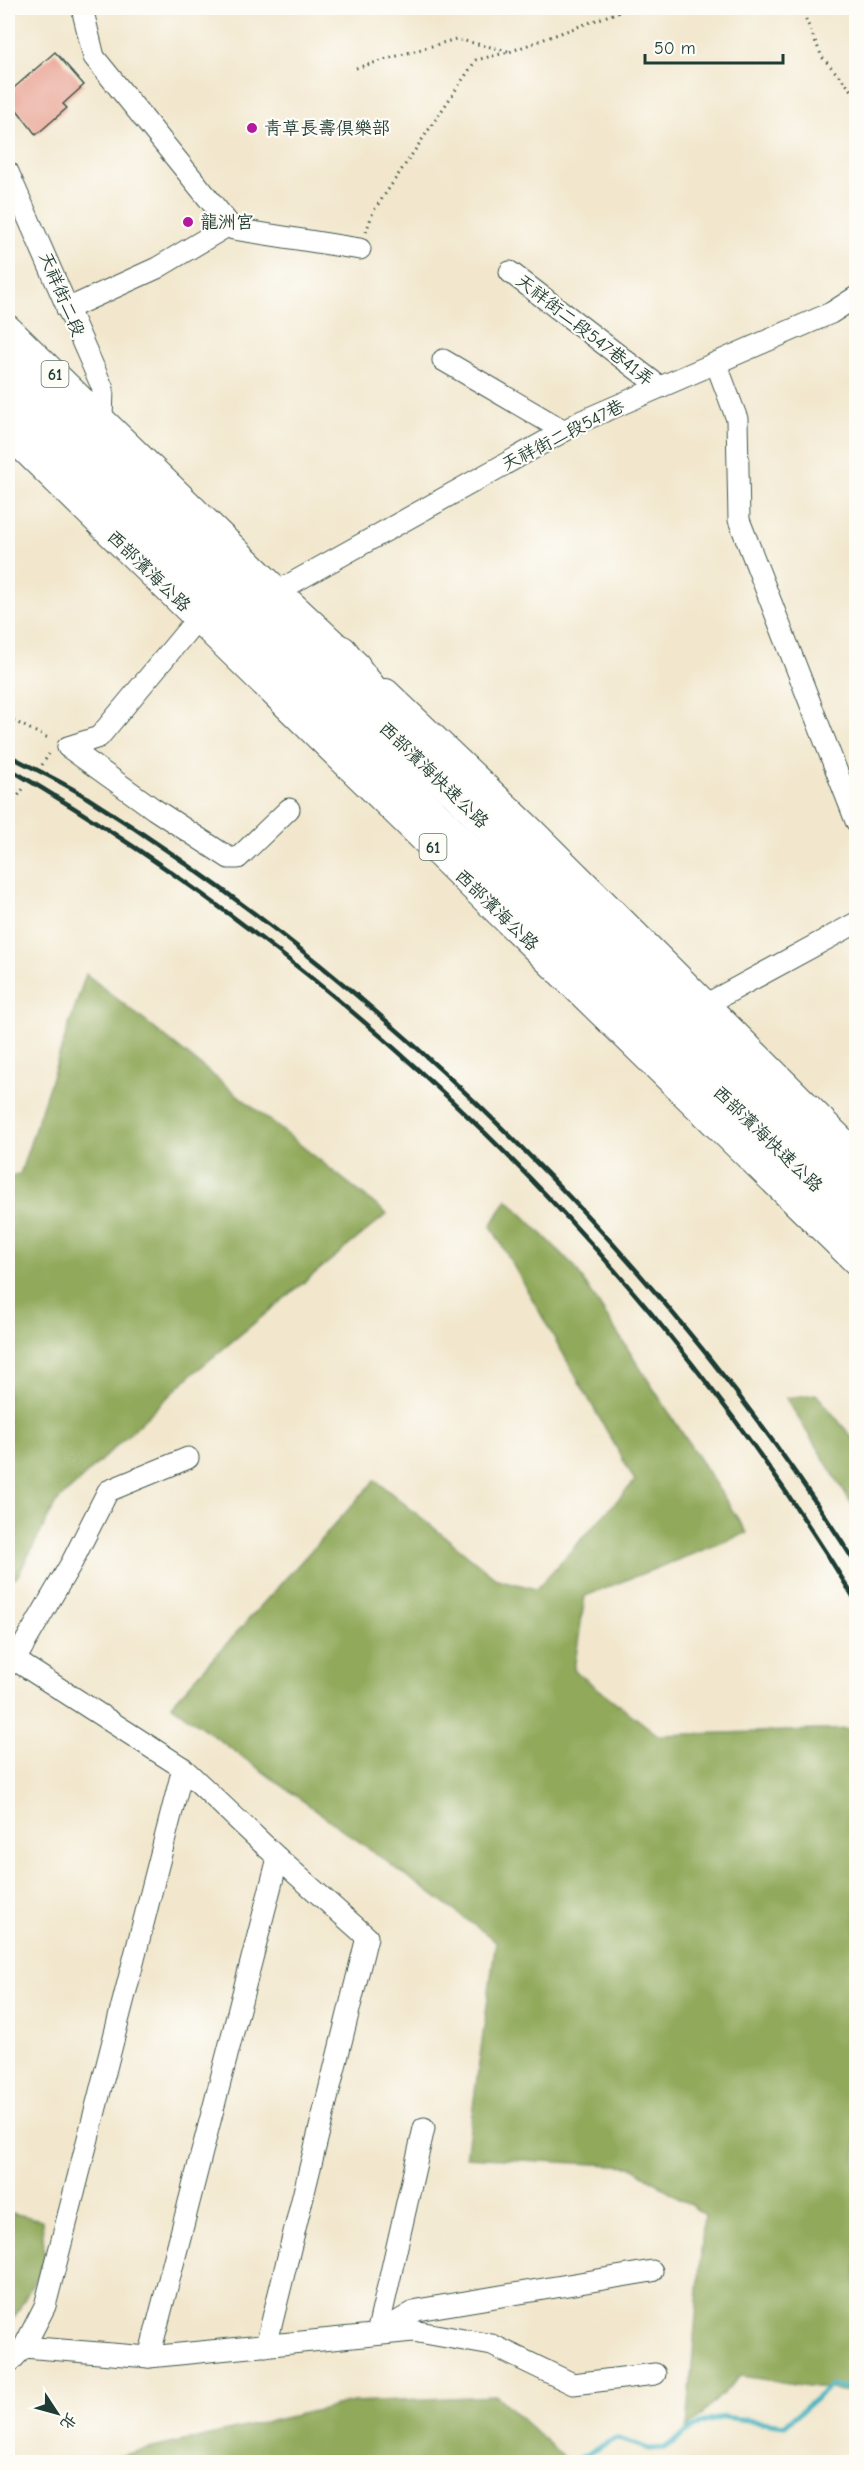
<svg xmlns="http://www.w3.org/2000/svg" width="864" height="2470" viewBox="0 0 864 2470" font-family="'Comic Neue','LXGW WenKai TC',sans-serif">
	<rect width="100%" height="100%" fill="#fdfcf7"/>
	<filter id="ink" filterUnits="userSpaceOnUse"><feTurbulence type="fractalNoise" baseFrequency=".0167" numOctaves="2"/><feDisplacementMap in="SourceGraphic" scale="12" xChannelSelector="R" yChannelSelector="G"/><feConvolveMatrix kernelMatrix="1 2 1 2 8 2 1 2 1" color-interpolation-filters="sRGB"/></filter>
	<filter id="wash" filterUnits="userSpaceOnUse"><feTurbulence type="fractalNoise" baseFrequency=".008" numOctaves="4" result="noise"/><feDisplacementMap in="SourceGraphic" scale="24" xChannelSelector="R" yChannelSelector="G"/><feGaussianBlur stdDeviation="1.35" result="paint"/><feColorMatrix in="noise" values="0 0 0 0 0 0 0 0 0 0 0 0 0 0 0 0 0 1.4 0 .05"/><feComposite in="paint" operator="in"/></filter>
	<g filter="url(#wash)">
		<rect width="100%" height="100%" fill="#f2e7cd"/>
		<g fill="#90a95a" stroke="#587347" stroke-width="1.5">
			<path d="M86,974L387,1214L190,1376L56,1503L17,1577L8,1582V1177L20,1174Z"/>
			<path d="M507,1199L574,1266L747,1533L585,1596L574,1670L658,1735L856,1729V2393L741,2376L687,2429L704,2214L631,2166L466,2157L496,1941L171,1705L375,1480L497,1579L536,1589L635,1481L491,1226Z"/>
			<path d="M816,1394L856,1442V1511L786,1398Z"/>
			<path d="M8,2212L42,2220L45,2262L8,2329Z"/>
			<path d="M497,2396L569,2462H106L123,2455L353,2402Z"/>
		</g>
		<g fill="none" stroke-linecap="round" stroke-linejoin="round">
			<path stroke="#45b4c0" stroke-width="5" d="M573,2462L616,2438L649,2449L664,2448L701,2423L724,2417L785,2425L830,2386L852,2388L856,2391"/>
		</g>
		<g id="blocks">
			<path fill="#e89d8d" d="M55,52L84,85L63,104L67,108L36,135L8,98V93Z"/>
		</g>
	</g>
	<g filter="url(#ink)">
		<use href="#blocks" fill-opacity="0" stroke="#3f564b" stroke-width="1.5"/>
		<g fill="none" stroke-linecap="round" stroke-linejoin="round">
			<defs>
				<g id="minor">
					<path d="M82,8L94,57L233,229L360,249"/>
					<path d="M8,172L103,389L102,419"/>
					<path d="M510,272L660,387"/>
					<path d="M67,309L157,268L229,225"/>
					<path d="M443,360L564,431"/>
					<path d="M716,363L737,419L739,520L856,821"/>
					<path d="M278,591L582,421L831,313L856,297"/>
					<path d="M68,747L154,809L229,858H238L289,809"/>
					<path d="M68,747L99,737L197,619"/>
					<path d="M705,1005L856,923"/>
					<path d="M15,1660L183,1768L278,1858L367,1937L266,2346"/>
					<path d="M8,1666L15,1660L72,1562L108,1491L188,1458"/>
					<path d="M382,2331L417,2310L652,2271"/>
					<path d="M377,2334L424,2128"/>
					<path d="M24,2347L149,2357L413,2331L492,2345L573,2384L655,2374"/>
					<path d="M149,2357L278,1858"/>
					<path d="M8,2364L24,2347L45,2306L183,1768"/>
				</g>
				<g id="major">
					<path d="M8,328L278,591L357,665"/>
					<path d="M8,434L856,1262"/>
					<path d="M386,692L531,830L856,1154"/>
				</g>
				<g id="highway">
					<path d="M8,363L163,512L341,687L457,795L856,1190"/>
					<path d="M8,400L856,1225"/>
					<path d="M342,651L395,718"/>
				</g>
			</defs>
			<use href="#minor" stroke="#3f564b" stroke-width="23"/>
			<use href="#major" stroke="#3f564b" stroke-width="28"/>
			<use href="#highway" stroke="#3f564b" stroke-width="32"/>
			<g stroke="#3f564b" stroke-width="3" stroke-dasharray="1.5 4.5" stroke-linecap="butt">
				<path d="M801,8L822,57L856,95"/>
				<path d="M356,68L456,39L508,51"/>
				<path d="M366,232L373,212L476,60L509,52L629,8"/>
				<path d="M8,718L50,739"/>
				<path d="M42,765L49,754"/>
				<path d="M8,810L23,789"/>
			</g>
			<use href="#minor" stroke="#fff" stroke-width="21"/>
			<use href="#major" stroke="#fff" stroke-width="26"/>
			<use href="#highway" stroke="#fff" stroke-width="30"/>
			<g stroke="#1f3d34" stroke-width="4.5">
				<path d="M8,755C34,769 61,781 86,797C388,987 666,1263 856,1564"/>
				<path d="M8,768C353,970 649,1258 856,1601"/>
			</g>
		</g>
	</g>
	<g fill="#b5179e" stroke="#fdfcf7" stroke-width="2">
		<circle cx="252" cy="128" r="6"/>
		<circle cx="188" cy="222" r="6"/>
	</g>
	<g text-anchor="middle" stroke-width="4.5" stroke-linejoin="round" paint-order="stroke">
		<g fill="#fdfcf7" stroke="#62766e" stroke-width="1.5">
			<rect x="41.5" y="361" width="27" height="26" rx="4.5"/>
			<rect x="419.5" y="834" width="27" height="26" rx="4.5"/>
		</g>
		<g font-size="16" font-weight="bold" fill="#1f3d34">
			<text x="55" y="380">61</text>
			<text x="433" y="853">61</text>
		</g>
		<g font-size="18" fill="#1f3d34" stroke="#fdfcf7" text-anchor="start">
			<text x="264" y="134">青草長壽俱樂部</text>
			<text x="200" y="228">龍洲宮</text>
		</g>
		<g font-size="18" fill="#1f3d34" stroke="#fdfcf7">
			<text transform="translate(62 294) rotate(67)" y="6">天祥街二段</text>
			<text transform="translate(585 330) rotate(38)" y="6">天祥街二段547巷41弄</text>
			<text transform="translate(563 435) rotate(-27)" y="6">天祥街二段547巷</text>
			<text transform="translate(149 571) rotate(44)" y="6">西部濱海公路</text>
			<text transform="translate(434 775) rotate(44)" y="6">西部濱海快速公路</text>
			<text transform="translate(497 910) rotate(44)" y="6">西部濱海公路</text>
			<text transform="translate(768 1139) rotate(44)" y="6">西部濱海快速公路</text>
		</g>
	</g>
	<rect width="864" height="2470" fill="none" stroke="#fdfcf7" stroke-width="30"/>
	<g transform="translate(57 2413) rotate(126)" stroke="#fdfcf7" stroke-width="4.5" paint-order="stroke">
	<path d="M0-4.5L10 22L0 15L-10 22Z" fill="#1f3d34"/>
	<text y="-9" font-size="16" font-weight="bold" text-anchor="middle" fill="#1f3d34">北</text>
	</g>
	<path d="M645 54v9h138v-9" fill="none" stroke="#1f3d34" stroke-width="3"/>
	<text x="654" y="54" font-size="18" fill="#1f3d34" stroke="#fdfcf7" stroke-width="4.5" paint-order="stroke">50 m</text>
</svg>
